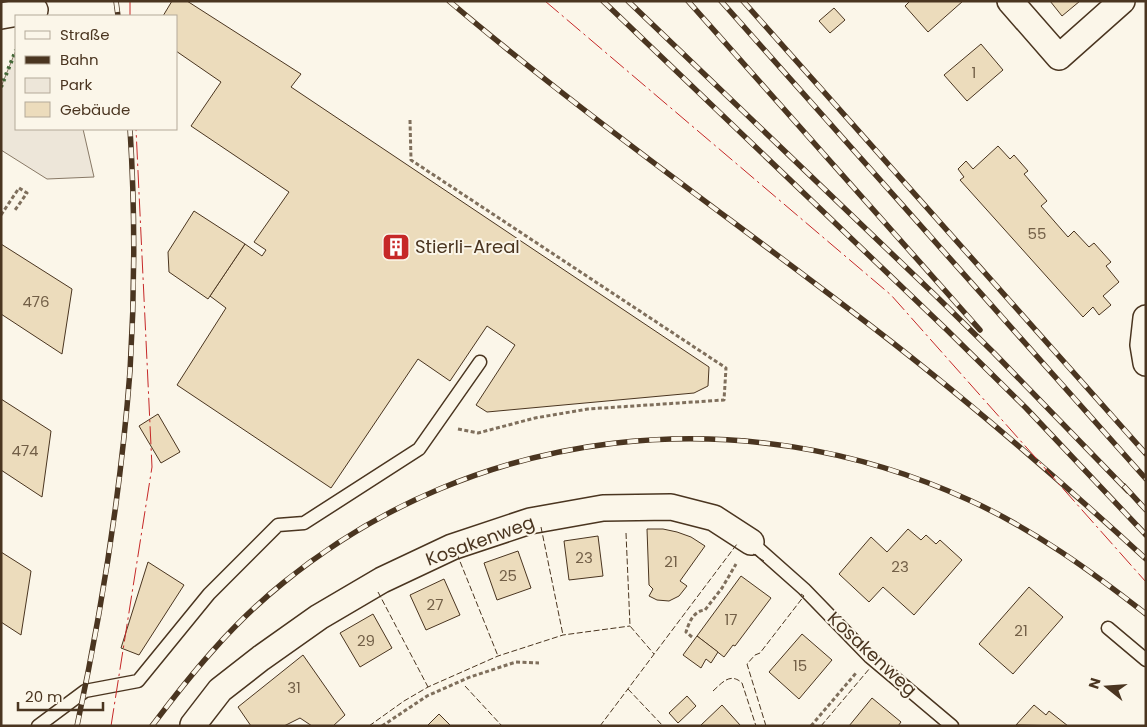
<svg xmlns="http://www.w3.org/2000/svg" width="1147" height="727" viewBox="0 0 1147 727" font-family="Poppins,sans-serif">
	<rect width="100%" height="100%" fill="#fbf6e9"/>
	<path fill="#ede6d9" stroke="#887966" d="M16,50V129H83L94,177L47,179L1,150V87Z"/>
	<g fill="#ecdcbc" stroke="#4a3520">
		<path d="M172,1H187L301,74L291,87L709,367L708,386L694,393L487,412L476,405L515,345L487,326L450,381L418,359L331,488L177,385L226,308L210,296L245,244L262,256L266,250L254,242L289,192L191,126L221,82L176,51V16H163Z"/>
		<path d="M910,1H963L928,32L905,6Z"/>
		<path d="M1050,1H1080L1062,16Z"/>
		<path d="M834,8L845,20L830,33L819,21Z"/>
		<path d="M981,44L1003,70L967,101L944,75Z"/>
		<path d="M998,146L1010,159L1014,155L1028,171L1024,174L1047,201L1041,206L1068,237L1074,231L1089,247L1094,243L1111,262L1106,266L1119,282L1103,296L1111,305L1099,315L1093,307L1083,317L960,180L964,177L958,169L966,161L973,169Z"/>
		<path d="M194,211L245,244L208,299L169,272L168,252Z"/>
		<path d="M1,244L72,289L62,354L1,314Z"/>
		<path d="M1,399L51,431L42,497L1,470Z"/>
		<path d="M158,414L180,452L161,463L139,426Z"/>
		<path d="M647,529H663L677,532L691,537L705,546L680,581L687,586L679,596L669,601L657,600L649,596L653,589L649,585Z"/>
		<path d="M908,529L921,540L926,535L936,544L940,540L962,560L914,615L883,587L869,602L839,574L871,537L887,552Z"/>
		<path d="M598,536L603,576L569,580L564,541Z"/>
		<path d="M518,551L531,588L497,600L484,563Z"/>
		<path d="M1,552L31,571L21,635L1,622Z"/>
		<path d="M148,562L184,585L139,655L121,648Z"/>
		<path d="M741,576L771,598L735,646L733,645L724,657L697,636Z"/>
		<path d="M444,579L460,615L426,630L410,595Z"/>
		<path d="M1029,587L1063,617L1013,674L979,644Z"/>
		<path d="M373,614L392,648L360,667L340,633Z"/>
		<path d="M802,634L832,660L799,699L769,672Z"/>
		<path d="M697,636L718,652L711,663L706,659L701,668L683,655Z"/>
		<path d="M303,655L345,715L333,726H312L300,718L284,726H251L238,707Z"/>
		<path d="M687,696L696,706L678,723L669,713Z"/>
		<path d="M872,698L901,722L898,726H849Z"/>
		<path d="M722,705L740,725L739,726H700Z"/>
		<path d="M1034,705L1046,715L1049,711L1068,726L1016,725Z"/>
		<path d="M439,714L451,726H427Z"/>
	</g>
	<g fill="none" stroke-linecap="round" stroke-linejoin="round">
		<defs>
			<g id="service">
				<path d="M751,542L804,589L870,657L952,726"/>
				<path d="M1108,628L1146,660"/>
				<path d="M38,726L85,691L138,681L209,594L278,525L304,523L419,449L480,362"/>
			</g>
			<g id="minor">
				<path d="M1010,1L1059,57L1122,1"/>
				<path d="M1,16L35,10"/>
				<path d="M1146,318L1143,345L1146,363"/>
				<path d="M195,726L193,725L220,690L261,658L319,617L382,580L452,547L530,521L603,508L671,507L714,518L751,542"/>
			</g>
		</defs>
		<use href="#service" stroke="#4a3520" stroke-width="15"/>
		<use href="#minor" stroke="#4a3520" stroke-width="28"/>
		<g stroke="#7f6f5c" stroke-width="3" stroke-dasharray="4 2.5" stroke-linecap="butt">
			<path d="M410,120L411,160L726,368L724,400L588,409L535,418L478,433L458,429"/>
			<path d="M1,215L19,188L27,193L15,210"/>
			<path d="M692,637L686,632C689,623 693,611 705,610L722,588L736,564"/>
			<path d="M382,726L427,696L470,677L516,662L539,663"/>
			<path d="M811,726L856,673"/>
		</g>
		<use href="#service" stroke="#fbf6e9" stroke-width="12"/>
		<use href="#minor" stroke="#fbf6e9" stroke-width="25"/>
		<defs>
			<g id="rail">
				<path d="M116,1L118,16"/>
				<path d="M449,1C580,112 719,210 854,313C956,390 1052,473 1146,559"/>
				<path d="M603,1L948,331L1026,408L1146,535"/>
				<path d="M628,1L936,296L994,353L1128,491"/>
				<path d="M688,1L980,330"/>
				<path d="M721,1L1146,479"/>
				<path d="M743,1L1146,454"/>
				<path d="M1124,486L1146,510"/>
				<path d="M77,726C102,609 121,490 130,371C135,290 135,209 130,129"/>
				<path d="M152,726C191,674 232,624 283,583C477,425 742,396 969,500C1033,529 1091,571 1146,614"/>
			</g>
		</defs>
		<use href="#rail" stroke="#4a3520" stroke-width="5.5"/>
		<use href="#rail" stroke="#fbf6e9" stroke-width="4" stroke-dasharray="11" stroke-linecap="butt"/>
		<path stroke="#436837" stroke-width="4" stroke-dasharray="2.5 4" stroke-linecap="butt" d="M1,87L16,50"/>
		<g stroke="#4a3520" stroke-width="1" stroke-dasharray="6 2.5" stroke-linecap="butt">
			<path d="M541,527L563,635"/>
			<path d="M626,533L630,626L654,654"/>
			<path d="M457,554L498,656"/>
			<path d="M753,554L764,561"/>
			<path d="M378,592L428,687"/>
			<path d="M465,686L502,726"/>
			<path d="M628,689L663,726"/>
			<path d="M713,691C722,683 730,672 742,683L756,726"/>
			<path d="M369,726L404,701L428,687L498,656L563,635L630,626"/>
			<path d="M600,726L737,544"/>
			<path d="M766,726L747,664L755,655L760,653L804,596L801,594"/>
			<path d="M821,726L870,668"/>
		</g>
		<g stroke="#c62828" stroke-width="1" stroke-dasharray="18 4 2.5 4" stroke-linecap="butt">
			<path d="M130,1V16"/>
			<path d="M545,1L891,295L1146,582"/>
			<path d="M111,726L152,467L136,129"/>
		</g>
	</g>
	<defs>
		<symbol id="building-square" viewBox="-11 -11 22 22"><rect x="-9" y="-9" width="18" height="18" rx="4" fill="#c62828" stroke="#fbf6e9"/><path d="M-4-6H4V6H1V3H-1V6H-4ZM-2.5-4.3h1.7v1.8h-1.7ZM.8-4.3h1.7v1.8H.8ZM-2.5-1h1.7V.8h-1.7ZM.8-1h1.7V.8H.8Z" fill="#fff"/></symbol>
	</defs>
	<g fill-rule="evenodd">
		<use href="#building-square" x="380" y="231" width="32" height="32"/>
	</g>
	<g text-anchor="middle" stroke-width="4" stroke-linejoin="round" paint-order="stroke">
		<g font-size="15" fill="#725f47">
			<text x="974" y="78">1</text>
			<text x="1037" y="239">55</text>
			<text x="36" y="307">476</text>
			<text x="25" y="456">474</text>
			<text x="584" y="563">23</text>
			<text x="671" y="567">21</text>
			<text x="900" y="572">23</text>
			<text x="508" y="581">25</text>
			<text x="435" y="610">27</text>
			<text x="731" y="625">17</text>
			<text x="1021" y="636">21</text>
			<text x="366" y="646">29</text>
			<text x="800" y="671">15</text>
			<text x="294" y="693">31</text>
		</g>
		<g font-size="18" fill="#4a3520" stroke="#fbf6e9" text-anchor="start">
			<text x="415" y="253">Stierli-Areal</text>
		</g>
		<g font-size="18" fill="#4a3520" stroke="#fbf6e9">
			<text transform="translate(480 541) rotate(-20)" y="6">Kosakenweg</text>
			<text transform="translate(872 654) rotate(43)" y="6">Kosakenweg</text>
		</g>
	</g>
	<rect width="1147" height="727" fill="none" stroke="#4a3520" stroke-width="5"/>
	<rect x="15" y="15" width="162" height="115" fill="#fbf6e9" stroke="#b4a999"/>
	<rect x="25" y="31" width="25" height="8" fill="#fbf6e9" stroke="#b4a999"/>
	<text x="60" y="40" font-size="15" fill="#4a3520">Straße</text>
	<rect x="25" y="56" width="25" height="8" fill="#4a3520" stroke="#b4a999"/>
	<text x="60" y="65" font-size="15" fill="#4a3520">Bahn</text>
	<rect x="25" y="78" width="25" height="15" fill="#ede6d9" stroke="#b4a999"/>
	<text x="60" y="90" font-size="15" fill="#4a3520">Park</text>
	<rect x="25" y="102" width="25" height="15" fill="#ecdcbc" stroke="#b4a999"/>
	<text x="60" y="115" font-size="15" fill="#4a3520">Gebäude</text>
	<g transform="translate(1107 687) rotate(287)" stroke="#fbf6e9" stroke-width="4" paint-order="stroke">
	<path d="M0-4L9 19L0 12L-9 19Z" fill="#4a3520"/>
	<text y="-8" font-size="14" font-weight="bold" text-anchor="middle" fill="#4a3520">N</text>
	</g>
	<path d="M18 702v8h85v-8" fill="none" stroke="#4a3520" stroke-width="2.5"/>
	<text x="25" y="702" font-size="15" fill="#4a3520" stroke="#fbf6e9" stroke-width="4" paint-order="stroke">20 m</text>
</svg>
